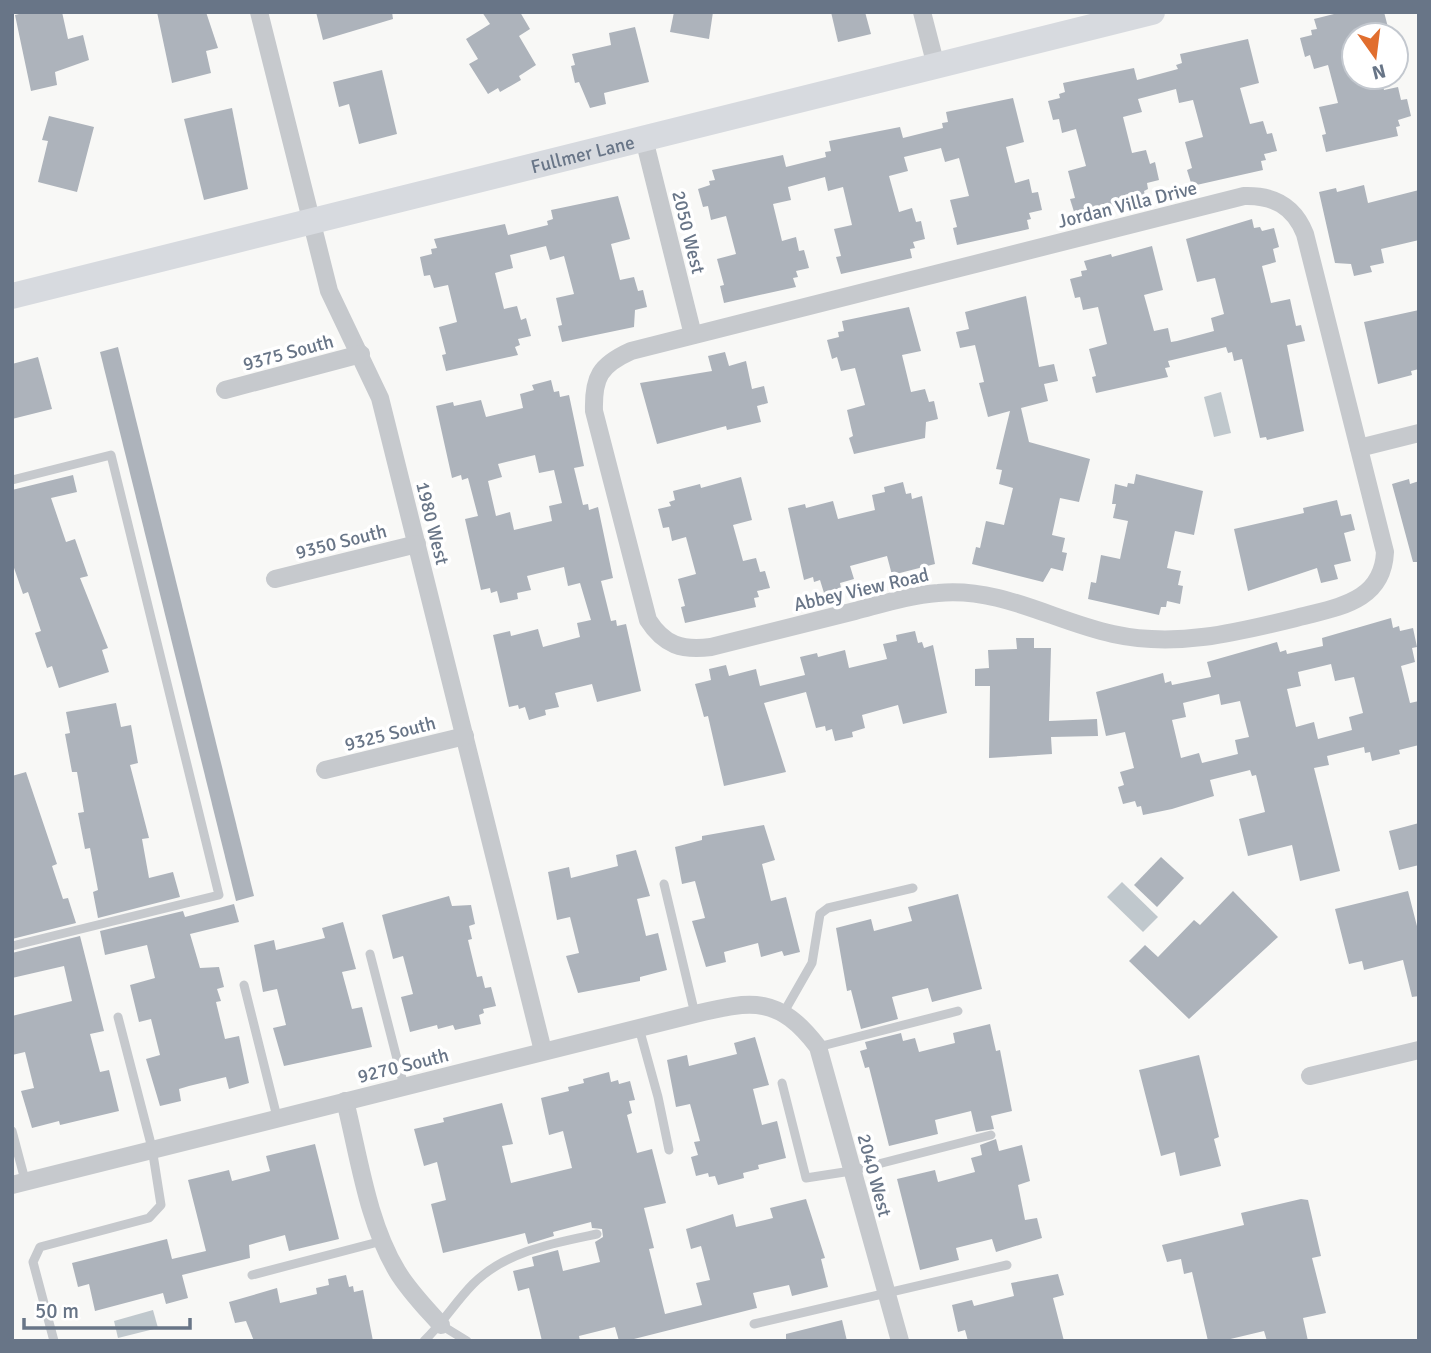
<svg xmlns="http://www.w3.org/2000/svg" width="1431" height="1353" viewBox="0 0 1431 1353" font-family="Signika,sans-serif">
	<rect width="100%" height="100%" fill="#f8f8f6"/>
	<g fill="#c0c8cd">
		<path d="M1221,392L1231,433L1214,437L1204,397Z"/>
		<path d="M1122,882L1158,917L1143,932L1107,897Z"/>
		<path d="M153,1310L158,1328L118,1338L114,1321Z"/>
	</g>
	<g fill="#adb3bb" fill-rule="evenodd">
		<path d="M27,12H62L68,39L83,35L89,60L55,72L57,85L31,91L15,15Z"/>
		<path d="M157,12H206L218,48L206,51L211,73L172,83Z"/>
		<path d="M316,12H392L393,19L323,40Z"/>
		<path d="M482,12H520L530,29L519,36L536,65L519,76L521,80L500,92L498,88L488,94L469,64L478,59L466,39L490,24Z"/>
		<path d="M674,12H713L709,39L670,32Z"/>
		<path d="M831,12H865L871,34L838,42Z"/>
		<path d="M1342,12H1384L1390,35H1354V77H1381L1384,90L1398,87L1401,100L1407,99L1411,116L1398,120L1400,126L1396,127L1398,136L1326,152L1322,135L1326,134L1319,107L1338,103L1328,65L1314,69L1310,55L1305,57L1300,38L1312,35L1311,30L1317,29L1314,19Z"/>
		<path d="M635,27L649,82L604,93L606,104L590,108L579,82L575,83L571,66L575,65L572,54L611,45L609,33Z"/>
		<path d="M1248,39L1259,83L1240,88L1250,124L1263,121L1267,134L1272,133L1277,151L1264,154L1266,160L1261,161L1263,170L1192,186L1187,170L1192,168L1185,142L1203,137L1193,100L1179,103L1176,89L1138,99L1142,112L1123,117L1132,153L1146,150L1150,164L1155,162L1159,180L1147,183L1148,189L1144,191L1146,200L1075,215L1070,199L1075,198L1068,171L1086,166L1076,129L1062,133L1059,119L1053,120L1048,101L1060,98L1059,94L1065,92L1063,83L1134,68L1137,80L1178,69L1176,65L1182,63L1180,54Z"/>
		<path d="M382,70L397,134L359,144L349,104L339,107L333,82Z"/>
		<path d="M1013,98L1024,142L1006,147L1015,183L1029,179L1032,193L1038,192L1042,210L1029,213L1031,219L1027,220L1029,229L957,245L953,228L957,227L950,200L969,196L959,158L945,162L941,148L904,157L908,171L889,176L899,212L912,208L916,222L921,221L925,239L913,242L915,248L910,249L912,258L841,274L836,257L841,256L834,229L852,225L843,187L828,191L825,177L788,187L791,200L773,204L782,241L796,237L799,251L804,250L809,268L796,271L798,277L793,278L796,287L724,303L720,286L724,285L717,259L736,254L726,216L711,220L708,206L703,207L698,189L710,185L709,181L715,180L712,170L783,155L786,167L826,157L825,152L831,151L829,141L900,127L903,138L943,128L942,123L948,122L946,112Z"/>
		<path d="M232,108L248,189L204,200L184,119Z"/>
		<path d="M49,116L94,127L77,192L38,182L48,141L42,140Z"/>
		<path d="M1364,185L1368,203L1419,190V240L1381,249L1384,263L1370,266L1372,272L1354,276L1351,264L1335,263L1319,192L1336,188L1337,192Z"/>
		<path d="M618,196L630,239L611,244L620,280L634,277L638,291L643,290L647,307L635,310L634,327L562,342L558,326L562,325L556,298L574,294L564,256L550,260L546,246L510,255L513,268L495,273L504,309L517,306L521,320L526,318L531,336L518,339L520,345L515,347L518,355L446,371L442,355L446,354L439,327L457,322L448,285L434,288L430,275L424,276L420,257L432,254L431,249L437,248L434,239L505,224L508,235L548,225L547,221L553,219L551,210Z"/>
		<path d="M1252,219L1254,228L1260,227L1262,231L1274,228L1279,247L1273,249L1276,262L1262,266L1271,303L1290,299L1296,326L1301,325L1305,341L1287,345L1304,431L1267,440L1266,437L1260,438L1242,359L1234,361L1232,352L1228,353L1226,347L1168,361L1170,367L1165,368L1168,377L1096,393L1092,377L1096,376L1089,349L1107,344L1098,307L1083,310L1080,297L1075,298L1070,279L1082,276L1081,271L1087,270L1084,261L1111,254L1112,257L1152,246L1163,290L1144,295L1154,331L1168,328L1171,342L1177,341L1214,331L1211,318L1224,314L1215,278L1197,282L1186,239Z"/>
		<path d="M1026,296L1039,367L1054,364L1058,381L1044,384L1048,401L1021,408L1029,442L1090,459L1079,502L1060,498L1052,535L1065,538L1062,552L1067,553L1063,571L1051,568L1043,582L972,564L976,547L980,548L986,521L1004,525L1013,488L999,484L1002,470L996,469L1010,411L988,417L979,383L984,382L975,345L960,348L956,332L969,329L965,312Z"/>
		<path d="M909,307L921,351L902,355L911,392L925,389L929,402L934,401L938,419L926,422L925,438L854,454L849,438L853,436L847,410L865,405L855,368L841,371L837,357L832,359L827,340L839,337L838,332L844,331L842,321Z"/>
		<path d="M1419,310V369L1411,371L1412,375L1378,384L1364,322Z"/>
		<path d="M118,347L254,896L236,901L100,352Z"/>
		<path d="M725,352L729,366L746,361L752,389L764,386L768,403L757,406L761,422L727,430L726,426L657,444L640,383L712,371L708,356Z"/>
		<path d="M38,357L52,409L12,419V364Z"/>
		<path d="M551,380L554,392L559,391L560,397L569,395L584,466L574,468L583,505L588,504L589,510L598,507L613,578L601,581L611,621L616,620L617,626L626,624L641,691L597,702L592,684L555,693L559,707L545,710L546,715L529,720L525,707L519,709L518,705L509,707L493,635L510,631L511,636L538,629L543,647L580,637L577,623L591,620L580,583L568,586L564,567L527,576L531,590L517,593L518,599L500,603L497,591L491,593L490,588L481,590L465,519L478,516L468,478L462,480L461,475L452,478L436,406L453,402L454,406L481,400L486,417L523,408L520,394L534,390L532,385ZM535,455L539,473L554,470L562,503L549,506L552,521L514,530L510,512L496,516L488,481L502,477L498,464Z"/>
		<path d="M1136,474L1203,491L1194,535L1175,531L1167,568L1181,571L1178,585L1183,586L1180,604L1167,601L1166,607H1161L1159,615L1088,599L1091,582L1096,583L1101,555L1120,559L1128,521L1113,518L1116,504H1112L1115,484L1127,487L1128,483L1134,484Z"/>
		<path d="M73,475L77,492L51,498L66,542L75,539L88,576L80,578L108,648L102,650L109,672L59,688L52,666L47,668L35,633L41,631L28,592L23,594L12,562V490Z"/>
		<path d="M741,477L752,520L733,525L743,561L756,558L760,572L765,571L770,588L757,591L759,597L754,598L756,607L685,623L681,607L685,606L678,579L696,574L686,537L672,541L669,527L663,528L658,509L671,506L669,502L675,500L673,491L700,484L701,488Z"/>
		<path d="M1409,479L1410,484L1419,481V562H1413L1392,484Z"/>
		<path d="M903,482L906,494L911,493L912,499L922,496L935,564L892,575L887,556L850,566L854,579L840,583L841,588L824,593L820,580L814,582L813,577L804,580L788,508L805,504L806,508L833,501L838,519L875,510L872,495L885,492L884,487Z"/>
		<path d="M1337,500L1341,516L1351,514L1355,530L1344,533L1351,561L1334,565L1338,579L1321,583L1317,568L1248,591L1234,529L1304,513L1303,508Z"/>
		<path d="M1391,618L1393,628L1399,626L1400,631L1413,628L1417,647L1412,648L1415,662L1401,666L1410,703L1419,701V745L1399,750L1400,754L1372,761L1370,752L1365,753L1364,747L1327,756L1329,765L1314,768L1340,871L1300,881L1292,845L1248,856L1239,819L1265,812L1256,775L1252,776L1250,770L1210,780L1214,796L1172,809L1143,815L1141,806L1137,807L1135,801L1123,804L1118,787L1124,785L1120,772L1134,768L1125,732L1106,736L1096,692L1163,673L1165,683L1171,681L1172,685L1211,677L1207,662L1277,642L1280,652L1286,650L1287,654L1323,646L1322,638ZM1331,664L1335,681L1354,677L1363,713L1349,717L1352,730L1318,739L1314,722L1296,727L1287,689L1301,686L1298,672ZM1219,694L1221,705L1240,701L1249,737L1235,740L1238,754L1202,763L1199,753L1181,758L1172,720L1186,717L1183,703Z"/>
		<path d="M915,631L918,643L922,642L924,648L933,645L947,713L903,724L898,705L862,715L865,728L852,732L853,737L835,741L832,729L826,731L825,726L816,728L806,692L764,703L786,772L724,786L708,716L704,717L695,684L711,680L709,669L726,665L729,676L756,669L760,686L805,675L800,657L817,653L818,657L845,650L849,668L887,659L883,644L897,641L896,635Z"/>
		<path d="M1016,638H1034V648H1051L1049,721L1097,719L1098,736L1051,737L1052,754L989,758L990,686H975V669L989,668L988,650L1017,649Z"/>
		<path d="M116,703L121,727L131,725L138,763L130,765L149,838L142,839L149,878L173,872L180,897L98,918L93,892L98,890L90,848L85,849L78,813L84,812L77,772H72L65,734L70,733L66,712Z"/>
		<path d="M26,772L57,864L52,866L63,899L68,898L76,923L12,939V776Z"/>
		<path d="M1419,823V865L1399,870L1389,831Z"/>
		<path d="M764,825L775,860L762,864L771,901L786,897L800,952L784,956L782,951L761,957L758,943L724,952L726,962L706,967L692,921L705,918L695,881L682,884L675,847L702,840V836Z"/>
		<path d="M636,850L650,896L637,899L646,936L658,933L667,970L640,977V981L578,993L566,956L579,953L570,917L557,920L548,872L569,867L571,878L618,866L616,855Z"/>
		<path d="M1161,857L1184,878L1157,907L1134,885Z"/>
		<path d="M1233,891L1278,937L1189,1019L1129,961L1145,945L1158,957L1194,920L1200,925Z"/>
		<path d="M1408,891L1419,934V996L1412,997L1403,960L1364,970L1362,961L1349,964L1335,909Z"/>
		<path d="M958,894L982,989L932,1002L928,988L892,997L898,1019L861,1029L851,990L847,991L836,928L871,919L874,931L912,921L908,907Z"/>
		<path d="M449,896L452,906L471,905L475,924L469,926L472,939L468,940L477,977L482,976L485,988L491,987L496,1006L483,1009L484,1013L479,1015L481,1024L455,1030L453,1025L438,1029L437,1025L410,1032L401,997L413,994L403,956L393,959L382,915Z"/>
		<path d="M234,904L239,922L190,934L200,968L219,967L224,987L217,989L221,1001L216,1002L225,1039L239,1036L249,1083L229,1089L226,1077L189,1086L179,1089L181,1101L160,1106L146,1059L160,1055L151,1019L139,1022L130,985L155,978L147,945L105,955L100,931L183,911L185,917Z"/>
		<path d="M343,922L356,969L342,972L352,1009L362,1007L372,1047L284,1066L273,1028L286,1025L277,989L263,992L254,945L274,940L276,950L325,938L322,928Z"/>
		<path d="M80,936L104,1031L90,1034L100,1072L109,1070L119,1111L60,1125L59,1121L32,1128L21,1091L34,1088L25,1052L12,1055V1016L72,1001L64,966L12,978V953Z"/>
		<path d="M990,1024L996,1051L1000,1050L1012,1111L991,1116L994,1129L976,1132L971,1111L935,1120L938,1134L889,1146L869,1067L865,1068L860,1051L867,1049L865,1042L901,1033L903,1041L915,1038L919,1052L955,1043L953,1033Z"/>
		<path d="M755,1037L769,1085L753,1089L762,1125L777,1121L786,1158L758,1165L759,1169L743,1173L744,1178L718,1185L715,1176L709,1177L708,1173L696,1176L691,1157L698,1155L694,1142L700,1141L690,1104L676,1107L667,1060L687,1055L689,1066L737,1054L734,1043Z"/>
		<path d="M1199,1055L1219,1137L1214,1139L1221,1166L1180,1176L1175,1152L1161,1156L1139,1070Z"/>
		<path d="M609,1072L611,1082L618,1080L619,1084L630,1081L635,1100L629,1101L632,1113L627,1115L637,1153L652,1149L666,1203L644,1208L654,1248L649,1249L665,1314L702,1305L696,1283L710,1280L701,1246L691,1249L686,1229L733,1214L736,1227L773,1218L770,1208L806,1199L825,1258L821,1259L828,1287L792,1296L789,1285L753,1293L757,1308L626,1341H619L615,1327L579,1336L580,1341H542L529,1288L518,1291L513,1271L534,1266L532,1257L558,1250L563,1271L600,1262L595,1242L603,1237L602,1229L592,1228L591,1222L553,1232L554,1236L528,1244L525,1233L443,1253L431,1204L446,1200L437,1162L424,1166L414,1129L444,1122L443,1118L502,1103L513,1144L502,1146L511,1183L572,1168L563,1131L549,1135L541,1098L569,1091L568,1087L584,1083L583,1079Z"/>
		<path d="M996,1139L999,1151L1022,1145L1030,1181L1018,1185L1025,1220L1037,1218L1042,1238L996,1252L992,1239L956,1248L959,1260L920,1270L897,1179L935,1170L938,1182L975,1172L971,1158L982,1155L980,1145Z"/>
		<path d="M315,1144L339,1239L289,1251L285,1235L249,1245L250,1258L182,1275L188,1298L166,1304L163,1293L95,1311L89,1284L78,1287L72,1263L167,1239L172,1259L206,1251L188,1180L229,1170L232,1181L270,1171L266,1156Z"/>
		<path d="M1301,1199L1308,1200L1321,1256L1312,1258L1326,1313L1303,1318L1308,1341H1267L1264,1331L1222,1341H1208L1192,1272L1184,1274L1181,1259L1167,1262L1162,1245L1244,1225L1241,1213Z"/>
		<path d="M1058,1274L1064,1295L1053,1298L1064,1341H968L965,1330L958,1332L952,1305L972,1300L974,1306L1014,1296L1011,1283Z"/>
		<path d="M346,1275L349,1287L353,1286L354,1292L363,1290L373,1341H254L246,1321L235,1323L229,1302L277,1288L280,1303L317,1294L316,1288L329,1285L328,1279Z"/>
		<path d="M842,1320L847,1341H786V1334Z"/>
	</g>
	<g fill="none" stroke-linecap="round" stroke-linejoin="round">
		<g stroke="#c6c9cd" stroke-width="9">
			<path d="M12,480L111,455L219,895L12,946"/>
			<path d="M664,884L695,1014"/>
			<path d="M370,954L404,1086"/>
			<path d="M244,985L277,1117"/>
			<path d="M784,1012L812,963L820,914L828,908L913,888"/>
			<path d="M639,1028L658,1097L669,1150"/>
			<path d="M818,1047L958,1011"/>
			<path d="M782,1083L806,1178L851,1171L991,1135"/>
			<path d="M12,1131L25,1180"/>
			<path d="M252,1275L382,1241"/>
			<path d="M754,1324L1007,1265"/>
			<path d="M441,1325L467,1341"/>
			<path d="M54,1341L33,1262L40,1247L149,1218L161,1205L152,1148L118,1017"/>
			<path d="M424,1341C443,1323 456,1301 473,1284C506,1251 554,1243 597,1234"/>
		</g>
		<g stroke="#c6c9cd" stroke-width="18">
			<path d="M259,12L329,291L380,398L543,1051"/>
			<path d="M922,12L936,66"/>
			<path d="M644,139L693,335"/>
			<path d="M1244,196C1273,195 1294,206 1305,234L1385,552C1383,596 1348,605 1312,614C1246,630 1181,649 1113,634C1053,621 1002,587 938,593C910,595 882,604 855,611C807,623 759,635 711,647C682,651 664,645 648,620L594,411C593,377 600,365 631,351Z"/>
			<path d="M225,390L361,354"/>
			<path d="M1359,448L1419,433"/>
			<path d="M275,579L417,544"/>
			<path d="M325,770L465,736"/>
			<path d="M1310,1076L1419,1050"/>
			<path d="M345,1101C359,1156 367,1221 397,1271C409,1291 425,1307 441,1325"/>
			<path d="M12,1185L695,1014C753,1000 779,996 818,1047L900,1341"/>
		</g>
		<path stroke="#d7dadf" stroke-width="26" id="s1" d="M12,296L1152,12"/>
	</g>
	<g text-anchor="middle" stroke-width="7" stroke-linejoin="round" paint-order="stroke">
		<g font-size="19" fill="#687587" stroke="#fff">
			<text dy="7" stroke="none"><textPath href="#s1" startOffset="588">Fullmer Lane</textPath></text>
			<text transform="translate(1127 204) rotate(-14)" y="7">Jordan Villa Drive</text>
			<text transform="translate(689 232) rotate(76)" y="7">2050 West</text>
			<text transform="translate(288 352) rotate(-15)" y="7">9375 South</text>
			<text transform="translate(433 523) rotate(76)" y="7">1980 West</text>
			<text transform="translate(341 541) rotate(-14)" y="7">9350 South</text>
			<text transform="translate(861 589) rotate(-13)" y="7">Abbey View Road</text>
			<text transform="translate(390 733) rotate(-14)" y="7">9325 South</text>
			<text transform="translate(403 1065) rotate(-14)" y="7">9270 South</text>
			<text transform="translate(875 1175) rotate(75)" y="7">2040 West</text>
		</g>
	</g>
	<rect width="1431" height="1353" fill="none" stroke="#687587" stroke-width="28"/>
	<g transform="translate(1375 56) rotate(166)"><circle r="33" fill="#ffffff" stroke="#c3c8cf" stroke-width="2"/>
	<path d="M0-5L12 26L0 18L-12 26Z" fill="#e16e2e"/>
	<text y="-10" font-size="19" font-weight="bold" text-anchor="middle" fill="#687587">N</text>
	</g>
	<path d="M24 1318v10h166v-10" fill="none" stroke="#687587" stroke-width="3.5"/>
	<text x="35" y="1318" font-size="21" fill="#687587" stroke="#ffffff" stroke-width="5" paint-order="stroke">50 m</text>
</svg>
